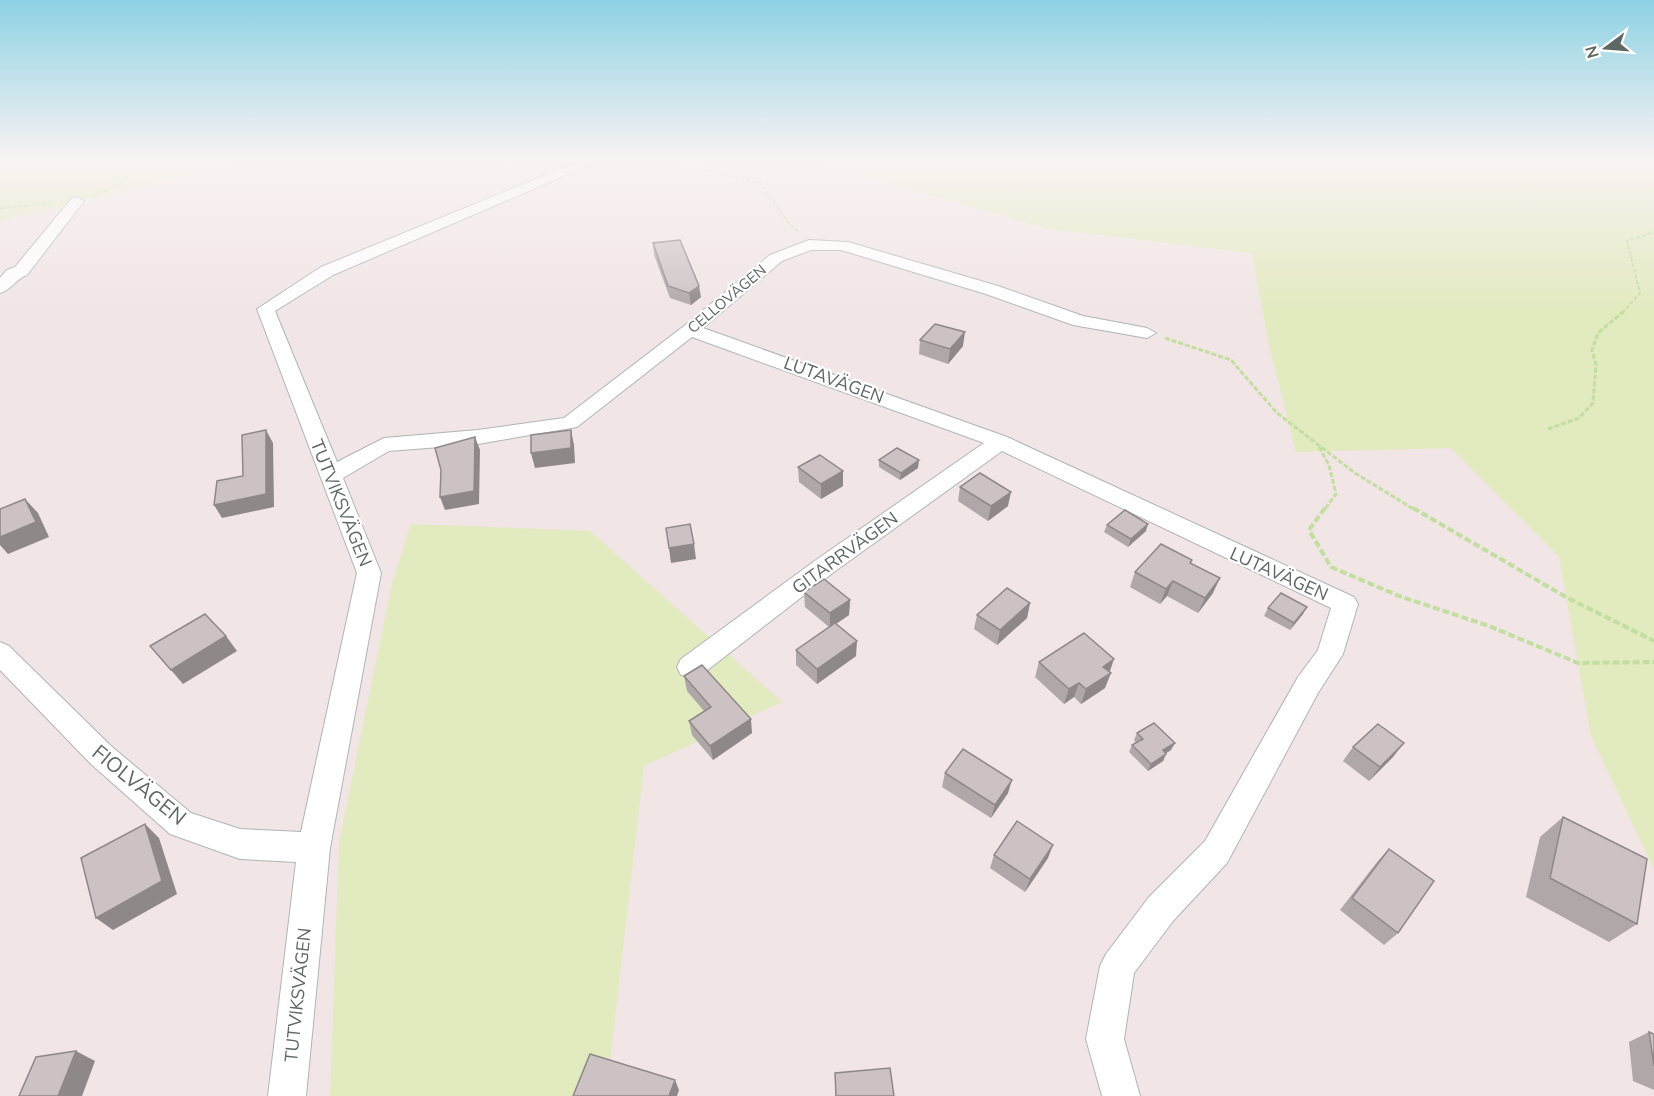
<svg xmlns="http://www.w3.org/2000/svg" width="1654" height="1096" viewBox="0 0 1654 1096" font-family="'Nunito Sans',sans-serif">
	<rect width="100%" height="100%" fill="#f1e5e5"/>
	<g fill="#e2eabf">
		<path d="M0,160H255L0,221Z"/>
		<path d="M803,160H1654V869L1591,736L1559,557L1451,448L1296,452L1269,345L1252,253L1049,229Z"/>
		<path d="M411,524L590,531L782,702L644,766L606,1096H330L339,843L392,583Z"/>
	</g>
	<g fill="none" stroke-linecap="round" stroke-linejoin="round">
		<defs>
			<g id="street">
				<path d="M582,160H601L333,275L275,311L337,462L384,438L478,430L564,418L684,326L770,255L809,240L848,242L998,286L1083,316L1147,328L1156,333L1147,338L1073,325L986,294L841,250H811L782,261L703,328L1007,437L1354,597L1358,604L1343,654L1318,693L1227,863L1173,921L1134,973L1124,1039L1140,1096H1102L1086,1039L1100,966L1106,954L1149,897L1205,841L1298,677L1318,650L1331,608L1002,451L834,572L701,675L691,678L681,675L677,667L681,659L816,560L984,443L692,337L577,427L478,444L389,451L343,478L381,573L330,848L306,1096H268L296,862L240,859L170,834L91,764L0,670V642L9,646L111,746L191,813L240,829L301,832L357,573L257,309L321,267Z"/>
				<path d="M77,197L84,201L27,275C16,279 11,290 0,293V278L7,270L15,267L72,198Z"/>
			</g>
		</defs>
		<use href="#street" stroke="#aeb6b5" stroke-width="2"/>
		<g stroke="#c2dea1" stroke-width="2" stroke-dasharray="4 2" stroke-linecap="butt">
			<path d="M665,160L760,183L789,224L799,232"/>
			<path d="M93,196L124,181L145,160"/>
			<path d="M0,208L53,203"/>
			<path d="M1622,313L1640,293L1627,241L1654,232"/>
		</g>
		<g stroke="#c2dea1" stroke-width="3" stroke-dasharray="5 2" stroke-linecap="butt">
			<path d="M1165,338L1231,360L1277,413L1355,473L1415,510"/>
			<path d="M1548,429L1579,418L1593,403L1596,365L1592,350L1598,333L1624,311"/>
			<path d="M1319,447L1329,465L1336,494L1324,510"/>
		</g>
		<g stroke="#c2dea1" stroke-width="4" stroke-dasharray="7 3" stroke-linecap="butt">
			<path d="M1325,508L1309,530L1331,567L1399,596L1489,626L1578,663L1654,662"/>
			<path d="M1413,508L1566,597L1654,641"/>
		</g>
		<use href="#street" fill="#fff" fill-rule="evenodd"/>
	</g>
	<g fill="#afa7a8">
		<path d="M653,243L701,297L691,305L670,298L654,255Z"/>
		<path d="M920,340L963,346L948,364L919,354Z"/>
		<path d="M879,460L918,468L900,480L879,467Z"/>
		<path d="M798,467L843,471V486L821,499L799,482Z"/>
		<path d="M960,487L1008,506L988,521L958,501Z"/>
		<path d="M1107,525L1146,531L1128,547L1104,532Z"/>
		<path d="M1192,560L1191,563L1213,593L1198,613L1167,596L1160,604L1130,587L1135,572Z"/>
		<path d="M804,592L850,600L849,615L836,624L856,656L817,684L796,665V650L829,627L805,607Z"/>
		<path d="M1030,603L1027,618L997,645L974,629L977,615Z"/>
		<path d="M1268,608L1303,614L1290,630L1264,616Z"/>
		<path d="M1039,662L1110,672L1105,688L1081,704L1074,697L1064,704L1035,677Z"/>
		<path d="M684,676L752,733L713,760L692,735L689,721L704,711L687,691Z"/>
		<path d="M1137,733L1171,750L1166,753L1163,761L1148,771L1129,752L1132,745L1136,743L1134,740Z"/>
		<path d="M1353,747L1393,757L1369,781L1343,761Z"/>
		<path d="M945,773L1008,793L991,818L942,787Z"/>
		<path d="M1563,817L1637,924L1609,942L1526,897L1540,837Z"/>
		<path d="M1389,849L1398,933L1384,945L1340,910L1377,862Z"/>
		<path d="M994,855L1048,858L1025,892L990,868Z"/>
		<path d="M1649,1032L1654,1034V1090L1633,1081L1629,1042Z"/>
	</g>
	<g fill="#8f8888">
		<path d="M699,286L701,297L691,305L689,293Z"/>
		<path d="M965,332L963,346L948,364L950,349Z"/>
		<path d="M266,430L273,443L274,507L222,518L214,505L266,494Z"/>
		<path d="M571,430L574,445L575,463L535,468L531,453Z"/>
		<path d="M475,437L480,450L479,504L445,510L440,497Z"/>
		<path d="M919,460L918,468L900,480L901,473Z"/>
		<path d="M843,471V486L821,499V484Z"/>
		<path d="M1011,492L1008,506L988,521L991,506Z"/>
		<path d="M25,499L38,513L49,537L8,554L0,545V537Z"/>
		<path d="M1148,524L1146,531L1128,547L1131,539Z"/>
		<path d="M694,544L696,559L671,563L669,548Z"/>
		<path d="M1220,578L1213,593L1198,613L1205,598Z"/>
		<path d="M1173,581L1167,596L1160,604L1166,589Z"/>
		<path d="M850,600L849,615L830,628V613Z"/>
		<path d="M1030,603L1027,618L997,645L1000,630Z"/>
		<path d="M1307,607L1303,614L1290,630L1294,623Z"/>
		<path d="M226,636L237,651L183,684L171,670Z"/>
		<path d="M857,641L856,656L817,684V669Z"/>
		<path d="M1114,659L1109,674L1103,667Z"/>
		<path d="M1111,673L1105,688L1081,704L1086,689Z"/>
		<path d="M1079,683L1074,697L1064,704L1069,689Z"/>
		<path d="M751,719L752,733L713,760L710,746Z"/>
		<path d="M1175,743L1171,750L1160,757L1163,750Z"/>
		<path d="M1404,743L1393,757L1369,781L1380,767Z"/>
		<path d="M1166,754L1163,761L1148,771L1151,764Z"/>
		<path d="M1012,780L1008,793L991,818L995,805Z"/>
		<path d="M145,824L159,838L177,894L113,930L96,918Z"/>
		<path d="M1053,845L1048,858L1025,892L1030,879Z"/>
		<path d="M76,1051L95,1061L82,1096H58Z"/>
		<path d="M675,1080L679,1090L677,1096H669Z"/>
	</g>
	<g fill="#ccc2c3" stroke="#8f8888" stroke-width="1.5">
		<path d="M680,240L699,286L689,293L668,286L653,243Z"/>
		<path d="M935,324L965,332L950,349L920,340Z"/>
		<path d="M266,430V494L214,505L217,481L243,476L242,435Z"/>
		<path d="M571,430V448L531,453V435Z"/>
		<path d="M475,437L474,491L440,497L441,470L435,448Z"/>
		<path d="M897,448L919,460L901,473L879,460Z"/>
		<path d="M820,455L843,471L821,484L798,467Z"/>
		<path d="M980,473L1011,492L991,506L960,487Z"/>
		<path d="M25,499L36,522L0,537V509Z"/>
		<path d="M1125,510L1148,524L1131,539L1107,525Z"/>
		<path d="M690,524L694,544L669,548L666,528Z"/>
		<path d="M1161,544L1192,560L1190,563L1220,578L1205,598L1173,581L1166,589L1135,572Z"/>
		<path d="M824,579L850,600L830,613L804,592Z"/>
		<path d="M1007,588L1030,603L1000,630L977,615Z"/>
		<path d="M1281,593L1307,607L1294,623L1268,608Z"/>
		<path d="M205,614L226,636L171,670L150,646Z"/>
		<path d="M835,623L857,641L817,669L796,650Z"/>
		<path d="M1084,633L1114,659L1103,667L1111,673L1086,689L1079,683L1069,689L1039,662Z"/>
		<path d="M702,665L751,719L710,746L689,721L711,707L684,676Z"/>
		<path d="M1154,723L1175,743L1163,750L1166,754L1151,764L1132,745L1143,739L1137,733Z"/>
		<path d="M1378,724L1404,743L1380,767L1353,747Z"/>
		<path d="M963,749L1012,780L995,805L945,773Z"/>
		<path d="M1563,817L1647,859L1637,924L1550,878Z"/>
		<path d="M1017,821L1053,845L1030,879L994,855Z"/>
		<path d="M145,824L162,881L96,918L81,858Z"/>
		<path d="M1389,849L1434,881L1398,933L1352,898Z"/>
		<path d="M1649,1032L1654,1034V1066Z"/>
		<path d="M76,1051L58,1096H19L36,1057Z"/>
		<path d="M590,1054L675,1080L669,1096H573Z"/>
		<path d="M890,1068L894,1096H836L835,1073Z"/>
	</g>
	<linearGradient id="sky" x2="0" y2="1"><stop stop-color="#8ed2e4"/><stop offset="0.51" stop-color="#f9f3f3"/><stop offset="1" stop-color="#f9f3f3" stop-opacity="0"/></linearGradient>
	<rect width="1654" height="313" fill="url(#sky)"/>
	<g text-anchor="middle" stroke-width="4.5" stroke-linejoin="round" paint-order="stroke">
		<g font-size="15" fill="#5d6764" stroke="#fff">
			<text transform="translate(727 299) rotate(-40)" y="5">CELLOVÄGEN</text>
		</g>
		<g font-size="18" fill="#5d6764" stroke="#fff">
			<text transform="translate(834 380) rotate(20)" y="6">LUTAVÄGEN</text>
			<text transform="translate(341 503) rotate(68)" y="6">TUTVIKSVÄGEN</text>
			<text transform="translate(845 553) rotate(-36)" y="6">GITARRVÄGEN</text>
			<text transform="translate(1279 574) rotate(24)" y="6">LUTAVÄGEN</text>
			<text transform="translate(298 995) rotate(-84)" y="6">TUTVIKSVÄGEN</text>
		</g>
		<g font-size="21" fill="#5d6764" stroke="#fff">
			<text transform="translate(139 785) rotate(39)" y="7">FIOLVÄGEN</text>
		</g>
	</g>
	<g transform="translate(1606 48) rotate(254)" stroke="#ffffff" stroke-width="4.5" paint-order="stroke">
	<path d="M0-4.5L10 22L0 15L-10 22Z" fill="#5d6764"/>
	<text y="-9" font-size="16" font-weight="bold" text-anchor="middle" fill="#5d6764">N</text>
	</g>
</svg>
